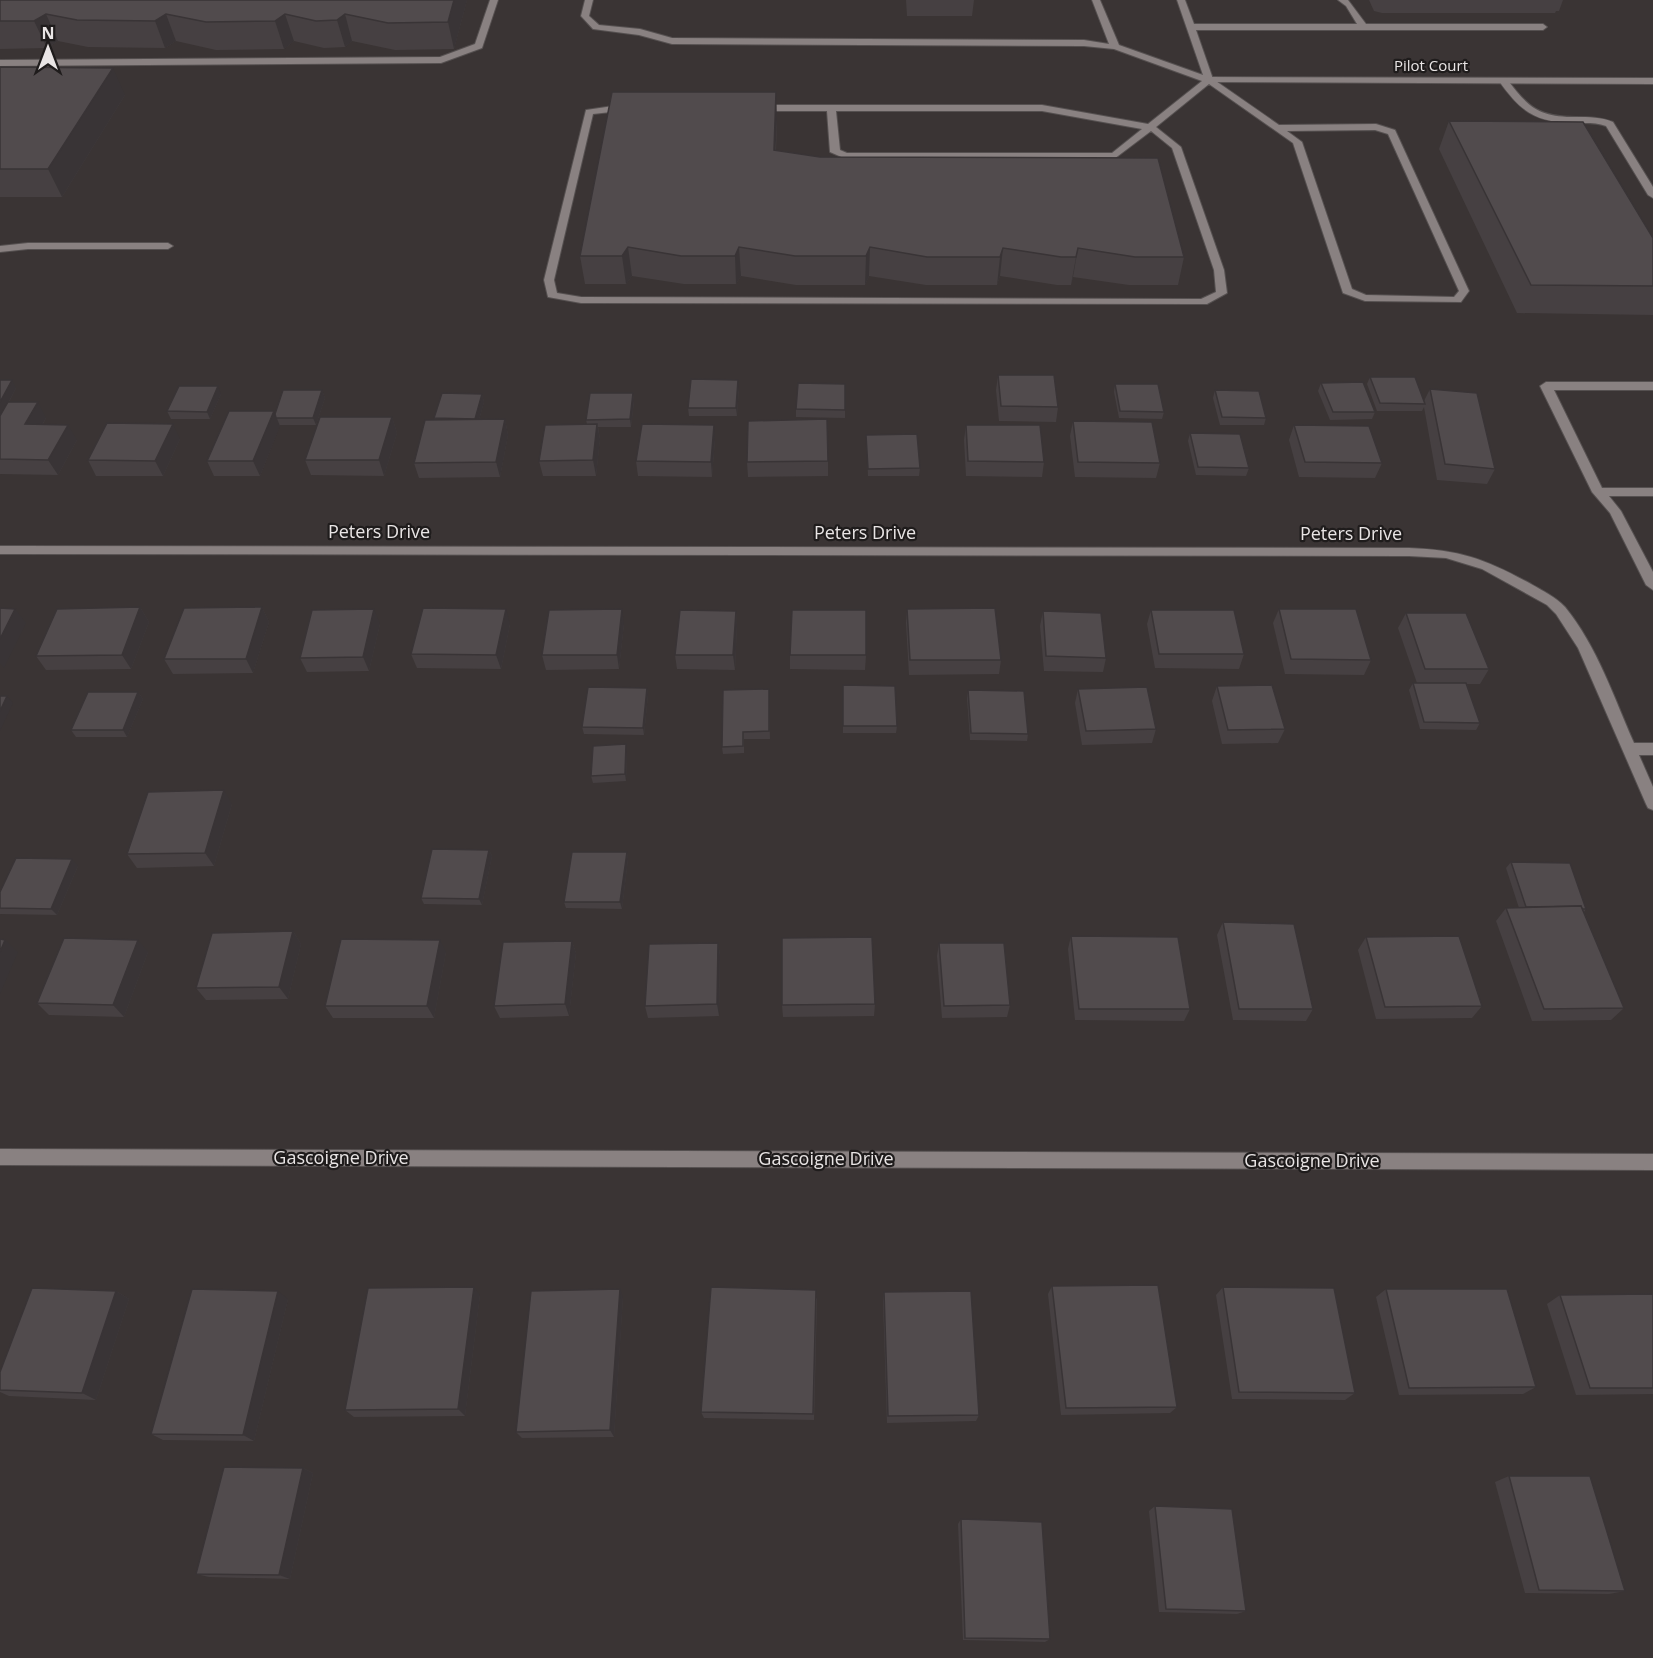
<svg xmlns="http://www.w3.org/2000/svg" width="1653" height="1658" viewBox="0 0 1653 1658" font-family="'Open Sans',sans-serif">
	<rect width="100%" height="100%" fill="#3a3434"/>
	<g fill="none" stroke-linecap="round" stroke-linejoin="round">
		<defs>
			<g id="lane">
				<path d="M490,0H498L482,48L441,63L0,66V60L440,57L475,44Z"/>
				<path d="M585,0H593L589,16L599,25L640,29L672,38L1084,40L1109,44L1092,0H1100L1119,45L1203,75L1177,0H1185L1194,24H1357L1346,6L1338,0H1348L1366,24H1543L1547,27L1543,30H1196L1213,79L1279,125L1376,124L1395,130L1469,291L1461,302L1365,301L1343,293L1293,143L1209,84L1156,127L1181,147L1224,270L1227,293L1207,304L581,303L548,297L544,280L586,110L620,105H1042L1148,124L1202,81L1114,49L1084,46L672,44L639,35L593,29L581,16ZM620,111H827L830,152L846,159H1114L1151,131L1172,148L1214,270L1216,292L1201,299L581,297L557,293L554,280L593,114ZM836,111H1042L1142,129L1112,153H847L840,150ZM1375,130L1388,134L1459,291L1454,297L1366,295L1352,289L1302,142L1287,131Z"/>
				<path d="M1501,79H1507C1528,108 1540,117 1576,117C1589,117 1601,117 1613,122L1653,187V198L1648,195L1606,126C1596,122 1585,123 1574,123C1535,122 1521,112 1499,81Z"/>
				<path d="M28,243H168L173,246L168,249H28L0,252V246Z"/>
				<path d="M1546,382H1653V390H1554L1602,488H1653V496H1609L1621,511L1653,572V590L1646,585L1610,513L1592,492L1540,386Z"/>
			</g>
			<g id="street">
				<path d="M1209,77L1653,78V84L1206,82L1204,80Z"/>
				<path d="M0,546L1409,548C1461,550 1485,559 1531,584C1543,591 1556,597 1565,607C1597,646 1614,698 1634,743H1653V755H1639L1653,787V810L1648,808L1646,804L1578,648L1556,614L1547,605L1482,569L1446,558L1409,556L0,554Z"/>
				<path d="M0,1149L1653,1154V1170L0,1165Z"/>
			</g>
		</defs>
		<use href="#lane" stroke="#555050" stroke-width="2"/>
		<use href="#street" stroke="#555050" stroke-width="2"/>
		<use href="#lane" fill="#898181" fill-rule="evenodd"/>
		<use href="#street" fill="#898181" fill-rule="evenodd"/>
	</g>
	<g fill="#464042">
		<path d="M0,0H467L454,49L395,50L352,41L345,47L324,48L294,41L284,49L216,50L176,41L165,48L88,47L58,41L47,48L0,49Z"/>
		<path d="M906,0H974L972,16H907Z"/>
		<path d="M1369,0H1563L1559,11H1556L1555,13H1382L1374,11Z"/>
		<path d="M0,67L125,95L62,197H0Z"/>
		<path d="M777,120L776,151L1184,257L1178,285H1129L1073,277L1071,285H1057L1000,276L997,285H926L869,276L865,285H796L741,276L736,284H684L632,276L626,284H585L580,256Z"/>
		<path d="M1449,121L1653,238V315L1517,313L1439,149Z"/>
		<path d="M998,375L1058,407L1056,422L999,421L996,390Z"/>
		<path d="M1370,377L1424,401L1430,389L1495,469L1487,484L1437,480L1424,407L1422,411H1377L1367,384Z"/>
		<path d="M0,380L16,388L9,402L46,418L43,424L77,440L58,475L0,474Z"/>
		<path d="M1321,383L1375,412L1372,419L1330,420L1318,391Z"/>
		<path d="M845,384V418L796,417V409Z"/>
		<path d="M1115,384L1164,412L1162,419L1119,418L1114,392Z"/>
		<path d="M739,387L737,416H689L688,408Z"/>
		<path d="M322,390L325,398L316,425H280L260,476H214L207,461L275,414Z"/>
		<path d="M1215,390L1266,418L1264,425H1220L1213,398Z"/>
		<path d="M633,393L634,401L631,427H598L600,439L596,476H543L539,461L587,424L586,420Z"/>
		<path d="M221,394L210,419H171L167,411Z"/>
		<path d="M482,394L484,402L479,420L505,419L508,435L500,477L419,478L414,463L435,420L434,418Z"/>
		<path d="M392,417L397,433L384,476L311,475L305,460Z"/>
		<path d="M1073,421L1160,463L1156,478L1075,477L1070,436Z"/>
		<path d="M966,425L1044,462L1042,477L966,476L964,440Z"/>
		<path d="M1294,425L1382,463L1375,478L1299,477L1289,440Z"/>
		<path d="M1190,433L1249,468L1246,476L1196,475L1188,441Z"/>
		<path d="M866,435L920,468L919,476H868Z"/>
		<path d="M180,439L163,476H96L88,460Z"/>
		<path d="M715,440L712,477L638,476L636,461Z"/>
		<path d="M828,461V476L748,477L747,462Z"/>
		<path d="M140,607L149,622L131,669L46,670L36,656Z"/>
		<path d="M262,607L269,622L253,673L173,674L164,659Z"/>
		<path d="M907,609L1001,660L999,674L909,675L906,623Z"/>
		<path d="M1279,609L1371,660L1364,675L1285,674L1273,623Z"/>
		<path d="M1151,610L1244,654L1239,669L1155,668L1147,624Z"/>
		<path d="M736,611L737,625L735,670L677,669L675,655Z"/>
		<path d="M1043,611L1106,658L1103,672L1044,671L1040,626Z"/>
		<path d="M1406,613L1489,669L1480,684H1467L1480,723L1476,730L1420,729L1409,690L1413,683H1417L1398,628Z"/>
		<path d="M380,624L369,671L307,672L300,658Z"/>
		<path d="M510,624L501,669L417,668L411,654Z"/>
		<path d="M624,624L619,669L546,670L542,655Z"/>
		<path d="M790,655H866L865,670L790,669Z"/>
		<path d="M843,685L897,726L896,733H843Z"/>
		<path d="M1217,686L1285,729L1278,743L1222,744L1212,701Z"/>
		<path d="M647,688L648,695L644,735L584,734L582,727Z"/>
		<path d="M769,689L770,739H744V753L723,754L722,747Z"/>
		<path d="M1078,689L1156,729L1152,743L1082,745L1075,703Z"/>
		<path d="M968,690L1028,734L1027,741L970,740L967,698Z"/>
		<path d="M138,692L143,699L127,737H76L71,730Z"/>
		<path d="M627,751L626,781L593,783L591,776Z"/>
		<path d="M232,804L214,866L137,868L127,854Z"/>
		<path d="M489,850L492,856L482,905L424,904L421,898Z"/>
		<path d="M627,852L628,859L622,909L566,908L564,902Z"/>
		<path d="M1511,862L1586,909L1584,912L1624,1008L1611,1020L1532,1021L1496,921L1506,908H1519L1506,868Z"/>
		<path d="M78,866L57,915L0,914V892Z"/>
		<path d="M1223,922L1313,1009L1306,1021L1233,1020L1217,935Z"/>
		<path d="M293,931L301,944L288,999L206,1000L196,988Z"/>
		<path d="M1071,936L1190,1009L1184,1021L1075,1020L1068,949Z"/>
		<path d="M1366,937L1482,1006L1472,1018L1376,1019L1358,950Z"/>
		<path d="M572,941L576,953L569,1016L500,1018L494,1006Z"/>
		<path d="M718,943L720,955L719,1016L648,1018L645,1006Z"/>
		<path d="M939,943L1010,1005L1007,1017L942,1018L937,956Z"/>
		<path d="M148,952L124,1017L49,1015L37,1003Z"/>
		<path d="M446,952L434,1018H333L325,1006Z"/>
		<path d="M875,1004L874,1016L783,1017L782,1005Z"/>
		<path d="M1052,1286L1177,1407L1170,1413L1061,1415L1048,1294Z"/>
		<path d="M1223,1287L1355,1393L1345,1400L1232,1399L1216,1295Z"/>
		<path d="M1386,1289L1536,1387L1523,1394L1399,1395L1376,1297Z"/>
		<path d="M116,1291L129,1299L96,1400L9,1396L0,1392V1372Z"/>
		<path d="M884,1292L979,1415L976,1421L887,1423L883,1301Z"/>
		<path d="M1653,1294V1394L1576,1395L1547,1304L1560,1295Z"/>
		<path d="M480,1295L465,1416L354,1417L345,1410Z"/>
		<path d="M623,1297L614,1437L522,1438L516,1432Z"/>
		<path d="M817,1298L814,1420L704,1418L701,1412Z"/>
		<path d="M288,1299L254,1441L163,1440L151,1434Z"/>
		<path d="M303,1468L313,1473L290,1579L209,1577L196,1574Z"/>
		<path d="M1509,1476L1625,1591L1609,1594L1525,1593L1495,1482Z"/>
		<path d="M1155,1506L1246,1611L1237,1614L1159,1612L1149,1511Z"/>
		<path d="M961,1519L1050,1639L1045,1642L963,1640L958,1524Z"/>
	</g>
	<g fill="#393436">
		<path d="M454,0H467L454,49L448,22Z"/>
		<path d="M46,14L58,41L47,48L34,21Z"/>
		<path d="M166,14L176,41L165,48L155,21Z"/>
		<path d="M285,14L294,41L284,49L275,21Z"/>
		<path d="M345,14L352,41L345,47L337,20Z"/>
		<path d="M113,68L125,95L62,197L48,169Z"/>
		<path d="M776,92L777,120L774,178V150Z"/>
		<path d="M628,247L632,276L626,284L622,256Z"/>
		<path d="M739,247L741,276L736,284L735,256Z"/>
		<path d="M870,247L869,276L865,285L866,256Z"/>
		<path d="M1003,248L1000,276L997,285L1000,257Z"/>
		<path d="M1078,248L1073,277L1071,285L1076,257Z"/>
		<path d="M12,380L16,388L0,419V402Z"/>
		<path d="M738,380L739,387L737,416L736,408Z"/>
		<path d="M218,386L221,394L210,419L207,412Z"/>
		<path d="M322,390L325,398L316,425L313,418Z"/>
		<path d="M633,393L634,401L631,427L630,419Z"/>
		<path d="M482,394L484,402L477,427L475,419Z"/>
		<path d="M38,402L46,418L34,439L25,424Z"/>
		<path d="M274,411L280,426L260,476L253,461Z"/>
		<path d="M392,417L397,433L384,476L379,460Z"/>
		<path d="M505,419L508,435L500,477L496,462Z"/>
		<path d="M173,424L180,439L163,476L155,461Z"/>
		<path d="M597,424L600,439L596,476L593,460Z"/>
		<path d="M68,425L77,440L58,475L48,460Z"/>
		<path d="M714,425L715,440L712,477L711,462Z"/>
		<path d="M140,607L149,622L131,669L122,655Z"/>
		<path d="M262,607L269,622L253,673L246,659Z"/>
		<path d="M15,609L26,623L4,668L0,663V639Z"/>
		<path d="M374,609L380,624L369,671L363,657Z"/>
		<path d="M506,609L510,624L501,669L496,655Z"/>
		<path d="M622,609L624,624L619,669L617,655Z"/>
		<path d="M736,611L737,625L735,670L733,655Z"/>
		<path d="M647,688L648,695L644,735L643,728Z"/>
		<path d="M138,692L143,699L127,737L123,730Z"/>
		<path d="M7,696L13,703L0,731V711Z"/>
		<path d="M626,744L627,751L626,781L625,774Z"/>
		<path d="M224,790L232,804L214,866L205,853Z"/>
		<path d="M489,850L492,856L482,905L479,899Z"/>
		<path d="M627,852L628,859L622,909L620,902Z"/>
		<path d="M72,859L78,866L57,915L51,909Z"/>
		<path d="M293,931L301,944L288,999L279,987Z"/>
		<path d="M5,940L18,952L0,994V952Z"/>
		<path d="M138,940L148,952L124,1017L113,1005Z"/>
		<path d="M440,940L446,952L434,1018L427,1006Z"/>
		<path d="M572,941L576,953L569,1016L565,1004Z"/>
		<path d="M718,943L720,955L719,1016L717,1004Z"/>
		<path d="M474,1287L480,1295L465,1416L458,1409Z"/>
		<path d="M620,1289L623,1297L614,1437L610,1430Z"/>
		<path d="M116,1291L129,1299L96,1400L82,1393Z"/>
		<path d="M278,1291L288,1299L254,1441L243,1435Z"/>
		<path d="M303,1468L313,1473L290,1579L279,1575Z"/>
	</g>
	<g fill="#514b4d" stroke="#393436" stroke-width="1.5">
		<path d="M0,0H454L448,22L388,23L345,14L337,20L316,21L285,14L275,21L206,22L166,14L155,21L77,20L46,14L34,21H0Z"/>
		<path d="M0,67L113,68L48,169H0Z"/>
		<path d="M612,92H776L774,150L820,157L1158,158L1184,257H1135L1078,248L1076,257H1061L1003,248L1000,257H927L870,247L866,256H795L739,247L735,256H681L628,247L622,256H580Z"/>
		<path d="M1449,121L1583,122L1653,238V286L1531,285Z"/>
		<path d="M998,375H1054L1058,407L1001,406Z"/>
		<path d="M1370,377H1415L1425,404L1380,403Z"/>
		<path d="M691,379L738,380L736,408H688Z"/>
		<path d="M0,380H12L0,402Z"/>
		<path d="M1363,382L1375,412H1333L1321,383Z"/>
		<path d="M798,383L845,384V410L796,409Z"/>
		<path d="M1115,384H1158L1164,412L1120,411Z"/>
		<path d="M179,386H218L207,412L167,411Z"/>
		<path d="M1430,389L1477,393L1495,469L1445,464Z"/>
		<path d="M283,390H322L313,418H276L275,414Z"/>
		<path d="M1215,390L1259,391L1266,418L1222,417Z"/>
		<path d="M442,393L482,394L475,419L434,418Z"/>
		<path d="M590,393H633L630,419L586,420Z"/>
		<path d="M8,402H38L25,424L68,425L48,460L0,459V416Z"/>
		<path d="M229,411H274L253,461H207Z"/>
		<path d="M320,417H392L379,460H305Z"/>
		<path d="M505,419L496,462L414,463L425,420Z"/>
		<path d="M827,419L828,461L747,462L748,421Z"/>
		<path d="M1073,421L1152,422L1160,463L1078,462Z"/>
		<path d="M107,423L173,424L155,461L88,460Z"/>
		<path d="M597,424L593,460L539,461L545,425Z"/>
		<path d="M642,424L714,425L711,462L636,461Z"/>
		<path d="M966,425H1040L1044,462L968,461Z"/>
		<path d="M1294,425L1369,426L1382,463L1305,462Z"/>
		<path d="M1190,433L1240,434L1249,468L1198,467Z"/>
		<path d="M917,434L920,468L868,469L866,435Z"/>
		<path d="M140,607L122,655L36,656L57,609Z"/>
		<path d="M262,607L246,659H164L184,608Z"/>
		<path d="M0,608L15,609L0,639Z"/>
		<path d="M423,608L506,609L496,655L411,654Z"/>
		<path d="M995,608L1001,660H910L907,609Z"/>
		<path d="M374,609L363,657L300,658L312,610Z"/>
		<path d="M622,609L617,655H542L549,610Z"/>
		<path d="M1279,609H1356L1371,660L1291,659Z"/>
		<path d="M680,610L736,611L733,655H675Z"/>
		<path d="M792,610H866V655H790Z"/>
		<path d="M1151,610H1234L1244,654H1159Z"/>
		<path d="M1043,611L1101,613L1106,658L1046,656Z"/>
		<path d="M1406,613H1466L1489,669H1425Z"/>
		<path d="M1413,683H1466L1480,723L1424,722Z"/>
		<path d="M843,685L895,686L897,726H843Z"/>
		<path d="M1272,685L1285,729L1228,730L1217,686Z"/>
		<path d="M588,687L647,688L643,728L582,727Z"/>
		<path d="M1147,687L1156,729L1086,731L1078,689Z"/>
		<path d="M769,689V731L743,732V746L722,747L723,690Z"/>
		<path d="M968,690L1024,691L1028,734L971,733Z"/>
		<path d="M88,692H138L123,730H71Z"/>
		<path d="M0,696H7L0,711Z"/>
		<path d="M626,744L625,774L591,776L593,746Z"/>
		<path d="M224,790L205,853L127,854L148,792Z"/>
		<path d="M432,849L489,850L479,899L421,898Z"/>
		<path d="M572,852H627L620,902H564Z"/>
		<path d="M16,858L72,859L51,909L0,908V892Z"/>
		<path d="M1511,862L1570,863L1586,909H1582L1581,906L1526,907Z"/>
		<path d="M1581,906L1624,1008L1544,1009L1506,908Z"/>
		<path d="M1223,922L1294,924L1313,1009H1239Z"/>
		<path d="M293,931L279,987L196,988L212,933Z"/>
		<path d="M1071,936L1178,937L1190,1009H1079Z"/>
		<path d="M1459,936L1482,1006L1385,1007L1366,937Z"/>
		<path d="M872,937L875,1004L782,1005V938Z"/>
		<path d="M64,938L138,940L113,1005L37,1003Z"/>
		<path d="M0,939L5,940L0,952Z"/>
		<path d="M341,939L440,940L427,1006H325Z"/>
		<path d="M572,941L565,1004L494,1006L503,942Z"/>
		<path d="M718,943L717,1004L645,1006L649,944Z"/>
		<path d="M939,943H1004L1010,1005L944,1006Z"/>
		<path d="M1158,1285L1177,1407L1066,1408L1052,1286Z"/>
		<path d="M474,1287L458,1409L345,1410L368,1288Z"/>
		<path d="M711,1287L816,1290L813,1414L701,1412Z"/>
		<path d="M1223,1287L1334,1288L1355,1393L1239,1392Z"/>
		<path d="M32,1288L116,1291L82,1393L0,1390V1372Z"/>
		<path d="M192,1289L278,1291L243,1435L151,1434Z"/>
		<path d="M620,1289L610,1430L516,1432L531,1291Z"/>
		<path d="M1386,1289H1507L1536,1387L1409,1388Z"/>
		<path d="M971,1291L979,1415L888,1416L884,1292Z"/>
		<path d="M1653,1294V1388H1590L1560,1295Z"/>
		<path d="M224,1467L303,1468L279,1575L196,1574Z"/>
		<path d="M1509,1476H1590L1625,1591L1539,1590Z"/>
		<path d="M1155,1506L1232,1509L1246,1611L1166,1609Z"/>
		<path d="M961,1519L1042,1522L1050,1639L965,1638Z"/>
	</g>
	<g text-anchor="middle" stroke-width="4.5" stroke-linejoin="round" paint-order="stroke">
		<g font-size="15" fill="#e9e5e5" stroke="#1f1c1c">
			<text x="1431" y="71">Pilot Court</text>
		</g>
		<g font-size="18" fill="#e9e5e5" stroke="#1f1c1c">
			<text x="379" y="538">Peters Drive</text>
			<text x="865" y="539">Peters Drive</text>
			<text x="1351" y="540">Peters Drive</text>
			<text x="341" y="1164">Gascoigne Drive</text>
			<text x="826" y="1165">Gascoigne Drive</text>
			<text x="1312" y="1167">Gascoigne Drive</text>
		</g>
	</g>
	<g transform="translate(48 48)" stroke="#1f1c1c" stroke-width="4.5" paint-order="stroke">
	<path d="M0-4.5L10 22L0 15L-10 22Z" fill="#e9e5e5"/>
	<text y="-9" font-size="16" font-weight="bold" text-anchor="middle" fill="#e9e5e5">N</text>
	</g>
</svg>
